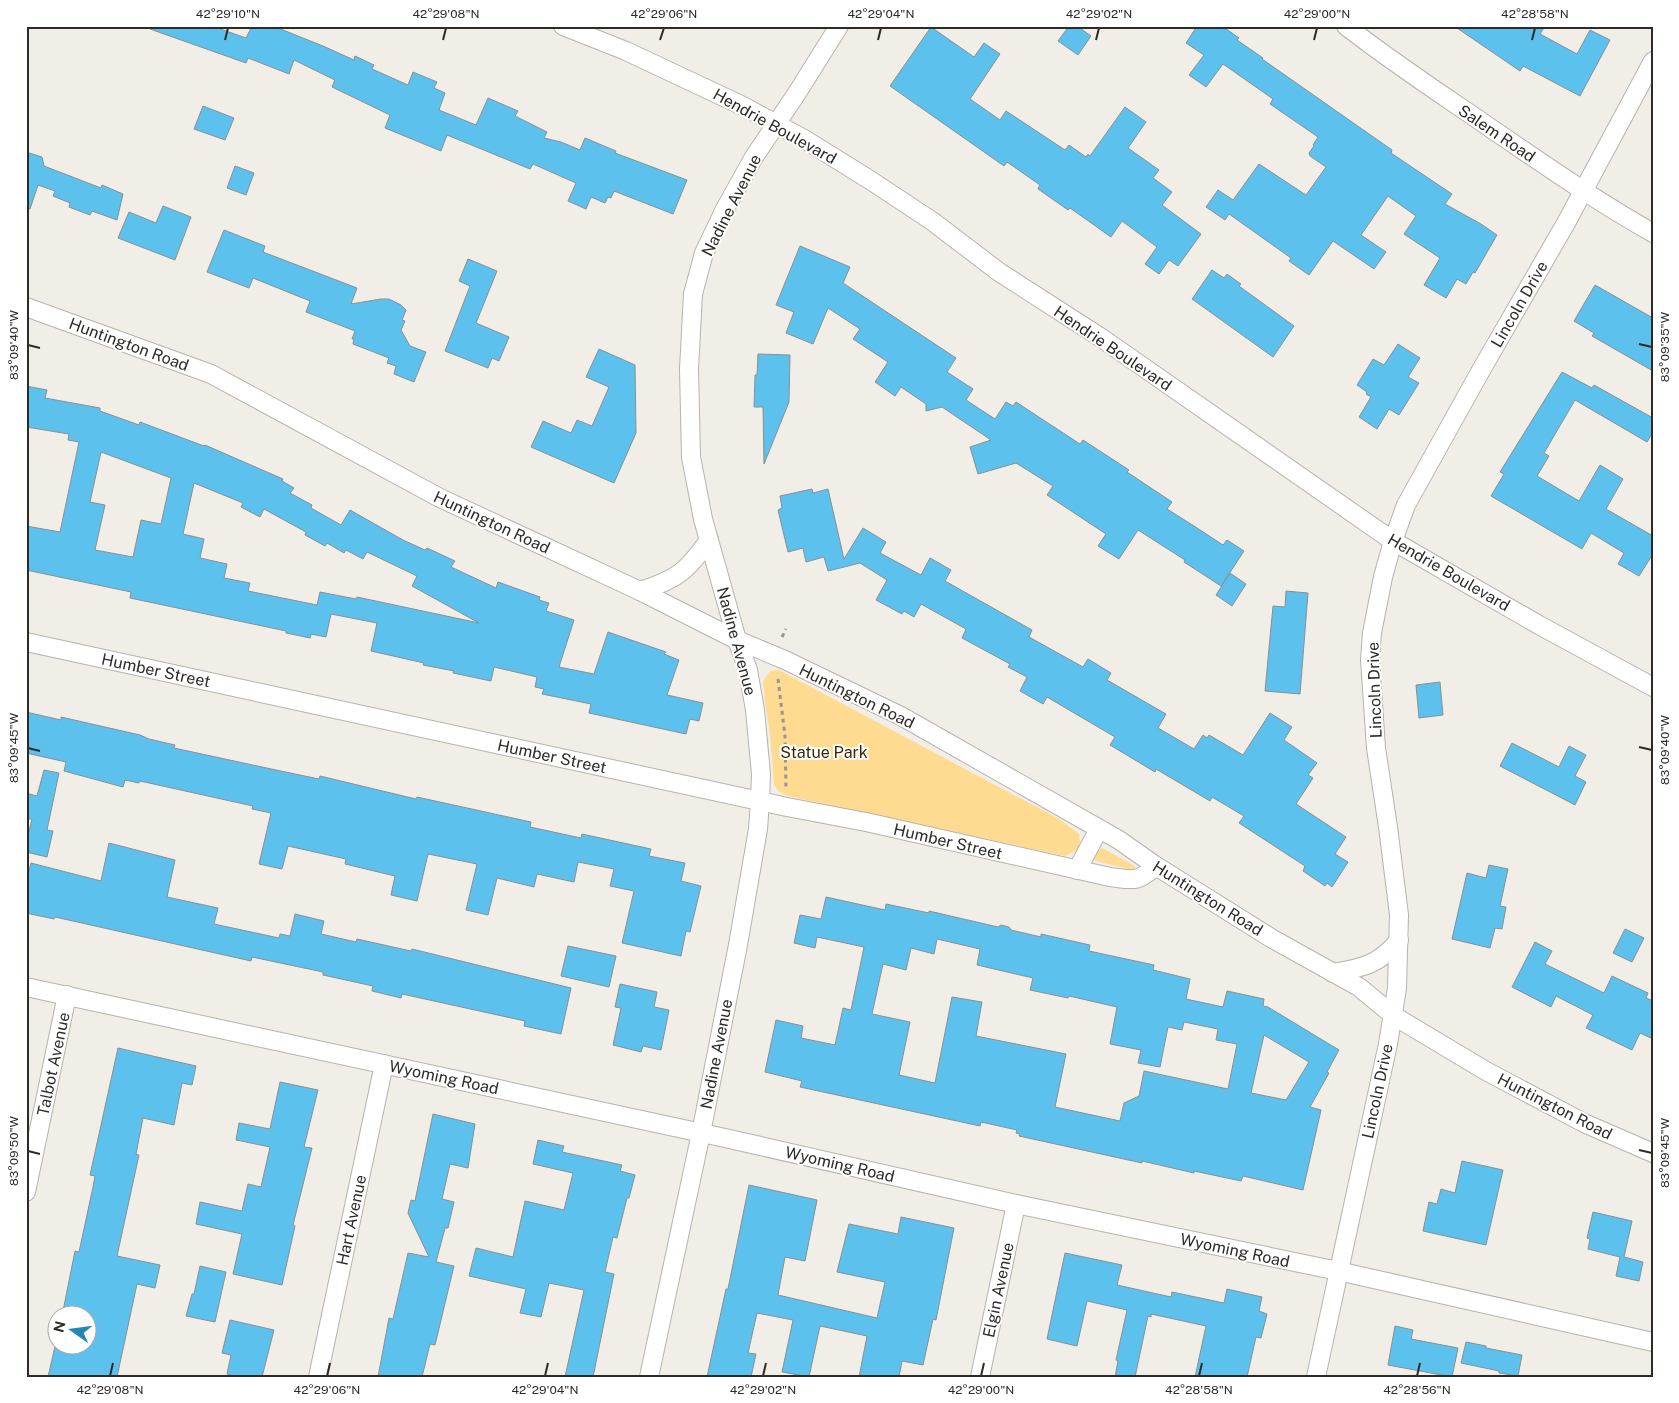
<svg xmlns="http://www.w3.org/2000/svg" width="1679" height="1403" viewBox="0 0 1679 1403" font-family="'Public Sans',sans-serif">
	<rect width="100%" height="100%" fill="#f1eee8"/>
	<g fill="#ffda91">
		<path d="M779,670L1059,819L1079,834L1080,842L1077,850L1065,856L788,796L778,791L774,784L770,734L765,701L763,681L770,671Z"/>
		<path d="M1102,848L1135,866V870H1132L1096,861L1094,859L1095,853Z"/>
	</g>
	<g fill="#5cc1ed" stroke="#899093" fill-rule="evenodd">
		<path d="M150,26H212L246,38L252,26H273L323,46L354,60L355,56L374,65L372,69L408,85L413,72L437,82L434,88L445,93L439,110L476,125L488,98L518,111L515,116L547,132L544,138L561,142L580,150L585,138L616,151L615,153L687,180L673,214L614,191L611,198L608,197L605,203L591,197L586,209L568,201L576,183L533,164L530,169L447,135L441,151L385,128L390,115L332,87L335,80L294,60L289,74L248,58L246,63L150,29Z"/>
		<path d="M1069,26H1077L1091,36L1078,55L1058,41Z"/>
		<path d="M1197,26H1222L1239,38L1237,40L1263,58L1262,59L1392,150L1391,153L1452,194L1445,204L1481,224L1497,235L1475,273L1473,272L1466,284L1457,279L1446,298L1424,285L1440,258L1404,234L1416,216L1388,196L1361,235L1386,252L1374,269L1333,241L1309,275L1289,261L1291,258L1229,214L1225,220L1206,207L1218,190L1233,200L1259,164L1306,195L1326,167L1310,156L1309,153L1314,146L1313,145L1318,137L1270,104L1273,99L1223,64L1206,87L1189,75L1204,55L1186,43Z"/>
		<path d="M1454,26H1545L1540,34L1577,54L1590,30L1610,40L1580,96L1523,66L1520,71Z"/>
		<path d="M931,27L974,57L984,43L1000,54L970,99L1000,120L1006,111L1065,150L1069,145L1086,157L1088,154L1090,156L1125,107L1146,122L1128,148L1159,170L1153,178L1172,192L1162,205L1201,234L1178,266L1169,260L1159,274L1145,264L1157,247L1122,221L1111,237L1070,208L1068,210L1038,189L1040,185L1007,162L1004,166L890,86Z"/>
		<path d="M203,106L234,118L225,140L194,129Z"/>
		<path d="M26,152L42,157L44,166L101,188L102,185L123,194L117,220L92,211L90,215L69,207L70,203L53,196L55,191L38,185L30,209L26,208Z"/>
		<path d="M235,166L254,173L246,195L227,188Z"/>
		<path d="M163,206L191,217L175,260L118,238L129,212L156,223Z"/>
		<path d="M224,230L265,246L263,252L357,288L351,304L381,299H389L401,305L406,310L402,320L405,321L401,330L410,346L426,352L414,382L394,374L396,366L387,363L389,358L353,344L354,339H352L355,331L306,312L310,301L253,278L249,288L207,272Z"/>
		<path d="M800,246L850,267L843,283L956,358L947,372L973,389L966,400L995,419L1006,402L1013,406L1016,402L1080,444L1083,440L1129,470L1127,472L1172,502L1167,509L1194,526L1223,545L1227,540L1244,551L1221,586L1184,562L1185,560L1138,530L1119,559L1098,546L1106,534L1047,495L1053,486L1016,463L978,474L970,447L991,440L942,407L926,411V404L901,387L895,396L875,382L888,362L853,339L860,329L828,308L813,344L786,333L794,312L776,305Z"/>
		<path d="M468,259L497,271L476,323L509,337L499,361L492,358L488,368L445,351L470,286L459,281Z"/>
		<path d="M1212,270L1224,278L1227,274L1241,284L1239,286L1294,326L1273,357L1192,299Z"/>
		<path d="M1595,285L1653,318V371L1592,336L1594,333L1574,321Z"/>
		<path d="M1398,344L1420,358L1408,377L1419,383L1399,415L1389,409L1377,429L1359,417L1371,397L1366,394L1367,392L1357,385L1373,359L1384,365Z"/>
		<path d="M599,349L635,365L636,433L614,483L531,447L543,421L571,433L577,420L592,426L609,387L586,377Z"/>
		<path d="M758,354L790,355L789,402L764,464L763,407H754L755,375H757Z"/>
		<path d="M1562,372L1592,388L1594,385L1653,418V432L1647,442L1575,400L1544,453L1549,456L1537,476L1579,501L1600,465L1623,479L1606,509L1653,536V554L1639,576L1618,564L1624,553L1591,533L1582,549L1491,496L1504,474L1500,472Z"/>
		<path d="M26,386L47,390L45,398L100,408V411L139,425L140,422L204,446L205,445L283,479L282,481L294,488L290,493L312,505L311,508L341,525L350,510L403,540L425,550L427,548L455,561L451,567L496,588L498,582L540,597L539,600L549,603L546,611L574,620L559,667L594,674L608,632L666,652L664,654L679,660L667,695L703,703L699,721L690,719L686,734L589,713L591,704L542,694L544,689L535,687L537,677L494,667L491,681L453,673L454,671L423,665L424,663L371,651L377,623L331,614L326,637L311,634L310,638L286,633V631L130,598L131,592L26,570V526L60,532L79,442L68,440L69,434L26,427ZM101,452L171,478L161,524L141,520L133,557L95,550L105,505L90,502ZM194,483L243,503L241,507L260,517L264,509L306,532L305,535L325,546L327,543L344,553L346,550L363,559L367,552L417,576L412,586L479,623L357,597L356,599L320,592L317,605L248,591L250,583L224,578L227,564L200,558L204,539L183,534Z"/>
		<path d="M812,489L813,493L828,489L844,559L863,528L886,542L880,553L921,575L930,558L951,570L945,581L1032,630L1029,637L1083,667L1088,659L1111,673L1107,680L1166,714L1158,728L1194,749L1203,735L1207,738L1209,735L1243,755L1270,713L1292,727L1284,740L1317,763L1308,775L1313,778L1296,804L1346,837L1335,854L1348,862L1332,887L1327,883L1325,886L1303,871L1305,866L1239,823L1244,816L1212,797L1210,801L1156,769L1155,772L1110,745L1115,737L1047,697L1043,704L1020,691L1027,677L1008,667L1010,664L962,638L966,629L921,604L914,617L904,611L902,614L876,600L887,580L860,563L828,571L824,557L806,562L803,548L788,552L778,510L782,508L780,496Z"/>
		<path d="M1230,573L1246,584L1232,606L1216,595Z"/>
		<path d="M1286,591L1308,593L1300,694L1265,691L1273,606L1285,607Z"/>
		<path d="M1440,682L1443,715L1419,718L1416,685Z"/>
		<path d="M26,712L61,720V717L140,735L149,739L175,745L174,748L276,770L319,779L320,776L416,799L417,797L531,822L530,827L581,838L582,834L651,849L649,856L685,863L681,881L701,886L690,932L686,931L681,956L622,943L634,891L610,886L614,869L578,862L574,882L537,874L534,887L497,878L488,915L466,910L477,864L428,854L417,901L391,895L395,876L345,864L346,859L288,846L282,869L259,864L271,813L252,809L253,806L140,781L139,783L125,780L123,787L64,771L66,762L26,753Z"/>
		<path d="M1512,743L1559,767L1569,746L1586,755L1575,776L1586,782L1575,805L1500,766Z"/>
		<path d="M44,770L59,773L47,830L53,831L47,857L26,852V844L32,819H26V793L37,796Z"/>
		<path d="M109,843L175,860L167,897L218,908L214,924L279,938L280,934L290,936L295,914L324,921L321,934L356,942L357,939L411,951L412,949L571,988L561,1034L524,1026L525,1021L402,994L401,998L372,991L373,986L323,975V972L252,957L251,961L55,917L54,919L26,913V882L31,863L101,881Z"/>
		<path d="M1489,865L1508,869L1500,906L1506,907L1502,929L1495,928L1490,948L1452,939L1467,873L1486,878Z"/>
		<path d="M826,897L885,910L886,904L929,913V911L998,927L1001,925L1009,927L1011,930L1041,937V934L1090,945L1089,951L1154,965L1153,970L1190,979L1186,999L1223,1007L1227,991L1264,999L1263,1006L1268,1007L1339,1050L1327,1072L1329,1073L1310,1107L1321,1110L1303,1190L1243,1176L1241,1181L1194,1171V1173L1142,1161V1163L1019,1136L1020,1134L1016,1133L1017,1130L981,1122L980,1126L800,1087L802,1081L765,1072L776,1020L803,1026L801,1038L835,1045L843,1008L851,1010L864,947L817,937L815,948L794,943L800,915L821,919ZM937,939L980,949L977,965L1033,978L1030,990L1068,998L1069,996L1117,1007L1110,1044L1141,1050L1138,1063L1160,1067L1168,1027L1182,1030L1184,1022L1218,1029L1216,1040L1237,1044L1228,1089L1144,1071L1139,1096L1124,1103L1120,1121L1055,1107L1066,1054L976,1036L982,1002L952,997L935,1083L899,1075L910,1022L872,1014L883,964L906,970L911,948L934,954ZM1264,1035L1309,1062L1286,1100L1251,1093Z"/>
		<path d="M1625,929L1644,938L1632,962L1613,953Z"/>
		<path d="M1535,942L1552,951L1545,964L1604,993L1612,976L1648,993L1646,998L1653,1001V1039L1640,1033L1632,1050L1586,1028L1593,1015L1556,996L1551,1007L1512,987Z"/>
		<path d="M568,946L616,956L609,987L561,976Z"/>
		<path d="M620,984L657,992L654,1007L669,1010L661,1050L643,1046L641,1052L613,1045L621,1008L615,1007Z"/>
		<path d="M118,1048L196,1066L192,1085L182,1083L174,1125L143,1118L136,1154L139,1155L117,1256L160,1265L155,1288L137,1284L117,1377H48L58,1333V1346H88V1316H62L75,1251L79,1252L93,1187L95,1176L90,1175Z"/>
		<path d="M280,1082L318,1090L304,1147L312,1148L293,1225L295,1226L282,1285L233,1274L242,1234L196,1224L200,1202L242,1211L248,1184L261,1187L270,1147L236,1140L239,1123L270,1129Z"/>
		<path d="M433,1114L475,1124L468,1168L450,1164L442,1199L454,1202L448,1228H445L436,1262L454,1266L435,1345L430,1344L422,1377H378L389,1318L393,1319L408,1253L429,1257L408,1213L411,1200L415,1201Z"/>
		<path d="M538,1140L564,1146L562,1152L622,1165L620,1171L635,1175L629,1198H627L617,1238L613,1237L605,1272L614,1274L593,1377H565L584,1290L549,1283L541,1317L520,1313L526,1289L469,1276L476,1248L513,1257L525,1201L564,1210L573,1173L533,1164Z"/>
		<path d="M1462,1161L1503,1170L1486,1245L1423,1231L1429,1202L1437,1204L1441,1189L1455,1193Z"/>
		<path d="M749,1185L817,1200L805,1261L785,1257L778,1295L877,1318L885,1282L837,1272L849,1224L898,1234L901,1217L954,1228L936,1320L933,1319L923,1365L902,1361L899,1377H859L867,1336L820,1326L809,1377L782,1372L793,1320L757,1313L748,1353L756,1354L751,1377H707L726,1289H728Z"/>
		<path d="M1593,1212L1632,1221L1624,1257L1643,1262L1639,1281L1616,1276L1620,1257L1588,1249L1590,1239L1587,1238Z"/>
		<path d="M1065,1253L1122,1265L1117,1285L1171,1297L1172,1292L1224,1303L1227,1289L1262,1297L1259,1311L1267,1314L1261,1338L1256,1337L1247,1377H1195L1206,1326L1151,1314V1317L1148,1316L1135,1377H1115L1118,1361L1116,1360L1127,1310L1087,1301L1077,1346L1047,1339Z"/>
		<path d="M200,1266L226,1272L215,1322L186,1316L192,1294H194Z"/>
		<path d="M230,1320L274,1330L262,1377H239L227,1374L231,1355L222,1353Z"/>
		<path d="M1395,1326L1413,1330L1411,1339L1458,1348L1452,1377L1388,1365Z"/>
		<path d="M1466,1342L1486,1346V1348L1522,1355L1518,1376L1499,1373V1371L1461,1363Z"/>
	</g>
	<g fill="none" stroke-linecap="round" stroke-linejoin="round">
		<defs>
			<g id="minor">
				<path d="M563,26L626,51L743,106L804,139L870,180L932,221L999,272L1100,337L1393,541L1539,625L1653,687"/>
				<path d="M1346,26C1392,62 1441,94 1489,127C1543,164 1596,201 1653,233"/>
				<path d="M26,307L211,374L440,498L640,591L737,640L785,660L901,716L1119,840L1156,866L1271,938L1359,987L1394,1016L1486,1071L1584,1123L1653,1153"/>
				<path d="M640,591C678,579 687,571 709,540"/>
				<path d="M26,642L787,807L866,822L1110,877C1134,880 1137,883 1156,866"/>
				<path d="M1077,870L1099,829"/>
				<path d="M1333,973C1363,968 1380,964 1399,940"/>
				<path d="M26,987L725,1138L1016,1204L1338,1271L1653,1342"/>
				<path d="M26,1192L67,995"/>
				<path d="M318,1377L384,1064"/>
				<path d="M649,1377L701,1133L738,945L758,829L760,801L761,774L755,710L748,670L737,640L703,519L691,457L689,369L693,294L704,253L725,209L754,157L797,93L839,26"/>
				<path d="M980,1377L1016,1204"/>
				<path d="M1316,1377L1388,1044L1397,988L1399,915L1388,827L1376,748L1370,660L1372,633L1383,577L1393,541L1406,505L1480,372L1566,223L1653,61"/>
			</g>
		</defs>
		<use href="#minor" stroke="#b6b3ad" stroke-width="20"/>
		<g stroke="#989691" stroke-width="3" stroke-dasharray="4 4" stroke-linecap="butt">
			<path d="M782,637L786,629"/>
			<path d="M778,679L785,736L786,788"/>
		</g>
		<use href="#minor" stroke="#fff" stroke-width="18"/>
	</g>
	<path fill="none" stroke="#2c2b28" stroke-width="2" d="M225,40L228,28M443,40L446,28M660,40L664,28M878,40L881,28M1096,40L1099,28M1314,40L1317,28M1532,40L1535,28M1639,344L1652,347M28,345L40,348M1639,747L1652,750M28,748L40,751M1639,1150L1652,1153M28,1151L40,1154M110,1376L113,1363M327,1376L330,1363M545,1376L548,1363M763,1376L766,1363M981,1376L984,1363M1199,1376L1202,1363M1417,1376L1420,1363"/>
	<g text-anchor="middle" stroke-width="4" stroke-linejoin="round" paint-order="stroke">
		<g font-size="16" fill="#2c2b28" stroke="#fff">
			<text transform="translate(775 126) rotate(29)" y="6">Hendrie Boulevard</text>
			<text transform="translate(1497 133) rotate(34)" y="6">Salem Road</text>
			<text transform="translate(731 205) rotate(-63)" y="6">Nadine Avenue</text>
			<text transform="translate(1519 304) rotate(-60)" y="6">Lincoln Drive</text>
			<text transform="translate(129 344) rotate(20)" y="6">Huntington Road</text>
			<text transform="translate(1113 348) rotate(34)" y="6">Hendrie Boulevard</text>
			<text transform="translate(492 522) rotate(25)" y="6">Huntington Road</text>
			<text transform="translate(1449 572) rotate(30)" y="6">Hendrie Boulevard</text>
			<text transform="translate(737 641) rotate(75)" y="6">Nadine Avenue</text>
			<text transform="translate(156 670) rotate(12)" y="6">Humber Street</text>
			<text transform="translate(1374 690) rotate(-92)" y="6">Lincoln Drive</text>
			<text transform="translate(857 696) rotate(26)" y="6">Huntington Road</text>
			<text transform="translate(552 756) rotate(12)" y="6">Humber Street</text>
			<text transform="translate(948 841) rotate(13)" y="6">Humber Street</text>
			<text transform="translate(1208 898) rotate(32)" y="6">Huntington Road</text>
			<text transform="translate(716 1054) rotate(-79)" y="6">Nadine Avenue</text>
			<text transform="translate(53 1064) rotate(-78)" y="6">Talbot Avenue</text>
			<text transform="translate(444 1077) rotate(12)" y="6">Wyoming Road</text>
			<text transform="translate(1377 1091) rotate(-78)" y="6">Lincoln Drive</text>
			<text transform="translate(1555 1106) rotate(27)" y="6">Huntington Road</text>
			<text transform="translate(840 1164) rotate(13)" y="6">Wyoming Road</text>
			<text transform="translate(351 1220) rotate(-78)" y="6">Hart Avenue</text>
			<text transform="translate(1235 1250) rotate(12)" y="6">Wyoming Road</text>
			<text transform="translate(998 1290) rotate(-78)" y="6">Elgin Avenue</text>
		</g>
		<g font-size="16" fill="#3a2903" stroke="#fff">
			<text x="824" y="758">Statue Park</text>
		</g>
	</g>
	<rect width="1679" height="1403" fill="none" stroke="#ffffff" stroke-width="55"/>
	<g transform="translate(72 1330) rotate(284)"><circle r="24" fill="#ffffff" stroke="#abaaa9"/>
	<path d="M0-4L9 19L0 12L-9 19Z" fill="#2189b1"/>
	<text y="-8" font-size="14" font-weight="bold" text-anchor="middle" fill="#2c2b28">N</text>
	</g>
	<rect x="28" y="28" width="1624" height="1348" fill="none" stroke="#2c2b28" stroke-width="2"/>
	<g font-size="12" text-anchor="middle" fill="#2c2b28">
		<text x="228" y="18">42°29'10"N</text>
		<text x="446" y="18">42°29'08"N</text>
		<text x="664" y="18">42°29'06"N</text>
		<text x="881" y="18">42°29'04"N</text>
		<text x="1099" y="18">42°29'02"N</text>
		<text x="1317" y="18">42°29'00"N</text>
		<text x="1535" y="18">42°28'58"N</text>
		<text transform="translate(14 345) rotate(-90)" y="4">83°09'40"W</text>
		<text transform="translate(1665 347) rotate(-90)" y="4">83°09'35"W</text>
		<text transform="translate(14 748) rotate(-90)" y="4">83°09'45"W</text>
		<text transform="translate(1665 750) rotate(-90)" y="4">83°09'40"W</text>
		<text transform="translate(14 1151) rotate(-90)" y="4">83°09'50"W</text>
		<text transform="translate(1665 1153) rotate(-90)" y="4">83°09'45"W</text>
		<text x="110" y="1394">42°29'08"N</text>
		<text x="327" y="1394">42°29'06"N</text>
		<text x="545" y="1394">42°29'04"N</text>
		<text x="763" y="1394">42°29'02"N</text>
		<text x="981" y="1394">42°29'00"N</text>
		<text x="1199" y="1394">42°28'58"N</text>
		<text x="1417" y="1394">42°28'56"N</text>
	</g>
</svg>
